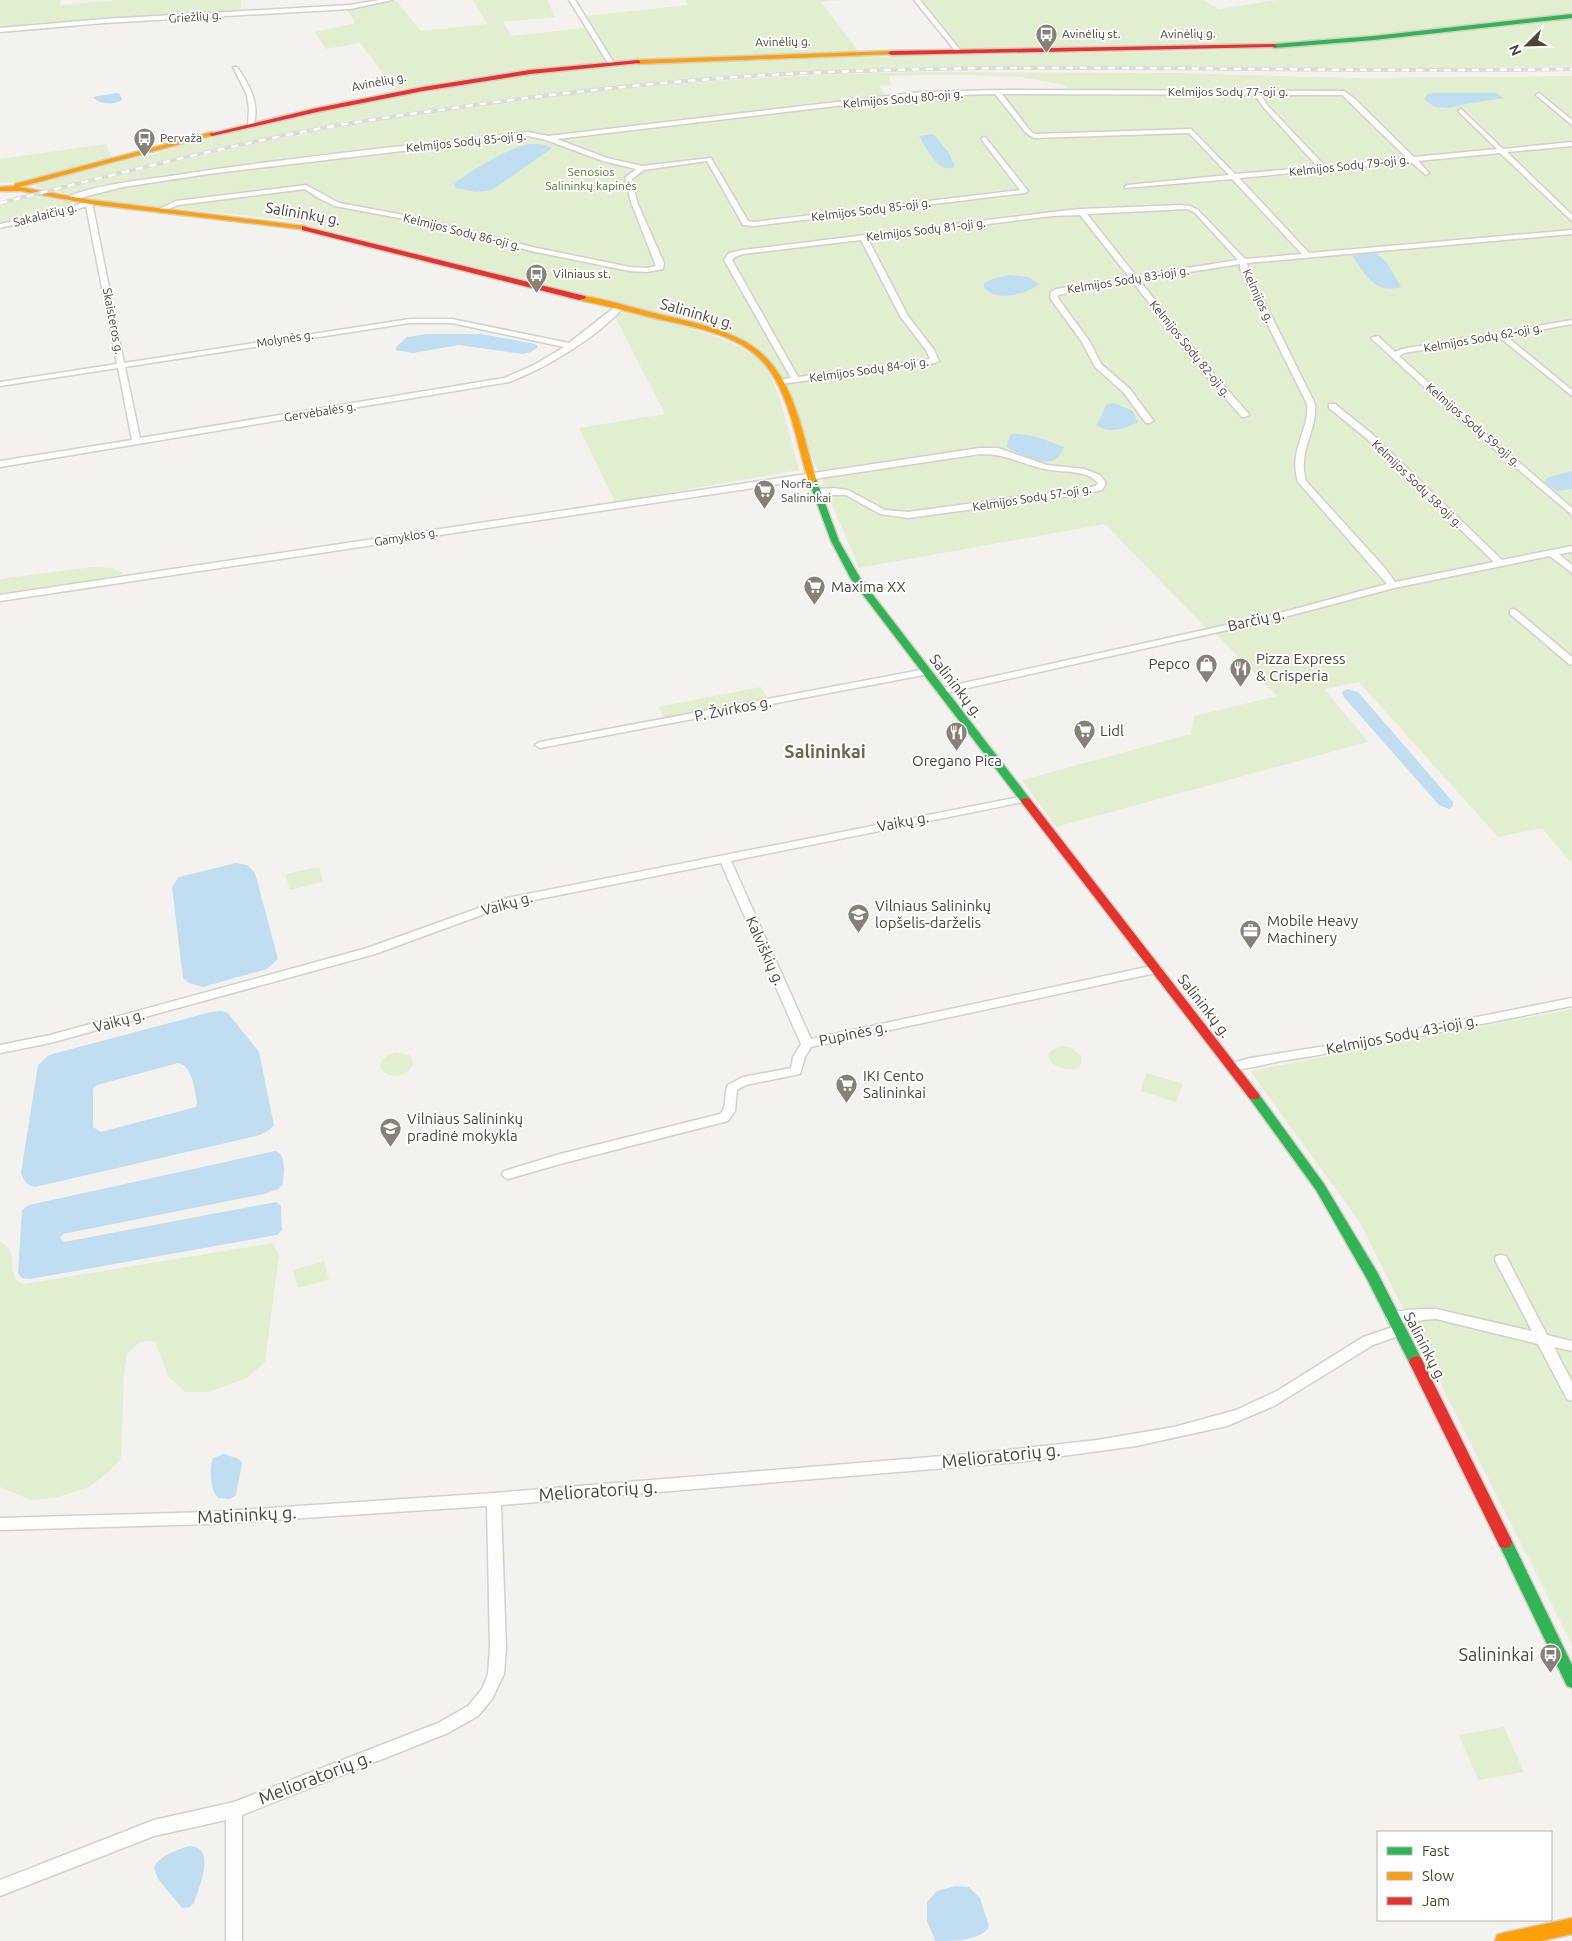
<svg xmlns="http://www.w3.org/2000/svg" width="1572" height="1941" viewBox="0 0 1572 1941" font-family="Ubuntu,sans-serif">
	<rect width="100%" height="100%" fill="#f4f2ee"/>
	<g fill="#e1eecf" fill-rule="evenodd">
		<path d="M0,0H61L60,5L118,0H241L240,12L0,29Z"/>
		<path d="M395,0L421,31L487,24L473,0H547L555,17L503,22L511,36L593,27L586,16L688,5L685,0H841L821,2L859,52L663,58L455,80L396,90L360,43L326,49L315,32L355,23L347,9Z"/>
		<path d="M922,0H1203L1219,9L1277,0H1572V14L1349,39L1258,44L961,50Z"/>
		<path d="M1572,19V66L1484,68L887,69L804,72L656,82L539,95L347,123L186,156L47,190L35,186L42,181L157,153L177,146L274,122L379,98L479,80L586,68L719,59L1213,51L1324,45Z"/>
		<path d="M921,72L1175,73L1355,78L1572,76V864L1542,828L1498,837L1359,682L1324,689L1368,742L1056,827L1022,780L1191,734L1194,716L1277,696L1216,634L1220,632L1205,627L1105,524L859,568L772,362L731,334L689,321L290,220L109,202L54,191C122,175 191,158 260,143C477,98 700,76 921,72ZM961,75L1020,77L1066,85L1068,89L887,96L879,86L891,85L889,76ZM529,144H540L551,149L492,190L518,147Z"/>
		<path d="M106,144L112,158L19,182L0,183V159Z"/>
		<path d="M37,196L69,202L74,205L0,224V205Z"/>
		<path d="M611,309C651,319 742,334 766,368C781,390 791,443 799,470L615,502L579,428L665,414Z"/>
		<path d="M93,567L113,568L124,574L0,595V579Z"/>
		<path d="M761,687L767,698L664,718L658,707Z"/>
		<path d="M319,867L323,882L290,890L285,874Z"/>
		<path d="M1572,1009V1645L1359,1221L1250,1071Z"/>
		<path d="M1061,1046L1069,1047L1081,1055C1088,1087 1022,1059 1061,1046Z"/>
		<path d="M396,1052L410,1055C413,1060 414,1065 410,1069C392,1088 362,1062 396,1052Z"/>
		<path d="M1147,1073L1183,1084L1176,1102L1140,1091Z"/>
		<path d="M0,1242C23,1252 2,1277 24,1284L273,1243L279,1255L265,1362L247,1378L208,1392H185L168,1376L155,1341L140,1342L127,1354L124,1374L121,1458L110,1471L89,1487L55,1498L31,1500L0,1487Z"/>
		<path d="M324,1261L329,1280L298,1288L293,1270Z"/>
		<path d="M1504,1727L1524,1772L1478,1780L1459,1735Z"/>
	</g>
	<g fill="#c0ddf1" fill-rule="evenodd">
		<path d="M117,93L120,94L122,100C113,105 100,105 93,97Z"/>
		<path d="M1433,93H1496L1504,98L1459,105L1449,108L1435,107L1424,99L1427,94Z"/>
		<path d="M933,134L949,153L955,167C937,174 927,148 919,136Z"/>
		<path d="M529,144H540L550,147L551,149L492,190L476,192L456,188L454,185L457,181C479,167 503,150 529,144Z"/>
		<path d="M1375,252L1387,263L1401,287C1374,294 1367,276 1353,257L1354,255Z"/>
		<path d="M1010,275L1028,277L1039,284C1027,294 995,303 984,287V283L996,278Z"/>
		<path d="M427,334H481L531,343L537,345L538,347L531,352L523,354L459,345L413,353L396,350V347L407,337Z"/>
		<path d="M1114,403L1133,411L1138,422C1126,428 1108,435 1097,425L1107,404Z"/>
		<path d="M1012,434C1030,433 1048,441 1064,447C1056,473 1030,457 1011,450L1007,447L1009,437Z"/>
		<path d="M1572,471V489L1557,491L1544,482L1547,478Z"/>
		<path d="M1347,689L1358,692L1453,802V806L1449,809L1439,805L1343,696L1342,692Z"/>
		<path d="M236,863L247,865L255,873L278,959L267,969L203,987L189,983L183,978L172,887L179,877Z"/>
		<path d="M221,1011L228,1013L259,1052L274,1125L269,1130L260,1135L35,1187C27,1185 24,1182 21,1173L38,1065L49,1055L211,1012ZM178,1063C193,1066 194,1089 197,1102L196,1107L101,1132L93,1127V1089L97,1085Z"/>
		<path d="M275,1151C288,1155 283,1174 283,1185L278,1189L264,1194L63,1234L60,1238L64,1242L276,1202L281,1206L282,1230L277,1235L30,1279L22,1278L18,1273L22,1210L29,1205Z"/>
		<path d="M224,1454L239,1459L242,1464L236,1495L230,1499L218,1498C210,1490 209,1468 213,1458Z"/>
		<path d="M188,1846C218,1846 199,1887 194,1903L190,1907L182,1908L158,1879L154,1868C159,1855 176,1851 188,1846Z"/>
		<path d="M956,1886L969,1887L980,1898L989,1926C983,1941 951,1941 935,1941L927,1921V1902L937,1891Z"/>
	</g>
	<g fill="none" stroke-linecap="round" stroke-linejoin="round">
		<defs>
			<g id="street">
				<path d="M379,0H392L350,9L104,23L0,32V28L104,19L350,5Z"/>
				<path d="M569,0H575L614,63L613,64L608,63Z"/>
				<path d="M914,0H920L961,51V53H957Z"/>
				<path d="M233,67H237C249,84 261,105 253,126L248,125L249,109L247,95Z"/>
				<path d="M997,90L1344,91L1355,99L1414,157L1497,149L1459,112L1458,111L1461,109L1503,149L1572,142V146L1507,152L1572,215V221L1500,153L1418,161L1429,173L1426,175L1411,162L1239,178L1309,253L1572,230V234L1247,263L1248,269L1315,404C1318,430 1297,450 1306,481L1385,568L1395,582L1494,562L1366,438L1329,408V404H1335L1372,434L1502,560L1572,546V552L1559,554L1572,565V573L1550,556L1394,588L1277,619L941,694L938,693L936,691L941,688L1276,614L1387,584L1298,482C1288,449 1310,430 1307,404L1240,269V264L1139,280L1217,378L1248,413L1249,415L1245,417H1242L1211,382L1132,281L1058,295V298L1090,342L1101,364L1130,389L1152,419L1153,421L1149,423H1146L1124,393L1095,367L1082,342L1050,298L1051,292L1056,289L1129,277L1080,215L1052,216L868,239L908,316L934,350L939,361L935,363L781,384L777,382L778,380L791,378L724,260L729,253L743,250L1052,212L1081,209L1181,205L1190,206L1198,210L1245,259L1302,254L1232,179L1125,188V186L1127,185L1229,175L1189,133L1034,138L1027,134L995,94L922,96L557,139L607,158L642,166L711,158L748,221L754,222L1020,190L981,139L984,137L986,138L1028,191L1025,193L754,226L743,225L707,161L644,170L632,179L637,202L664,263L663,269L647,272L630,271L531,251L420,222L335,206L320,199L305,189L178,205L161,212L155,211L176,201L306,185L339,203L420,218L532,247L630,267L647,268L656,266L631,202L625,178L636,169L603,161L546,140L528,136L208,174L123,187L68,201L65,199C82,187 140,180 164,177C284,158 407,146 528,132L548,136L922,92ZM1002,94L1255,95L1264,108L1318,167L1235,174L1191,129L1035,134L1031,132ZM1261,95H1342L1407,158L1325,166L1268,106ZM1187,209L1194,212L1238,260L1136,276L1087,214ZM861,240L900,316L926,350L930,359L798,377L732,260L735,257L743,254Z"/>
				<path d="M1539,93L1572,120V125L1537,96L1536,95Z"/>
				<path d="M87,201L92,202L124,363L410,319H452L569,343L616,306L623,308C596,338 546,368 509,382L0,467V461L132,440L118,368L0,386V382L117,364L86,206L73,211L0,228V224L69,208ZM410,323H452L564,347L534,365L504,378L140,438L125,367Z"/>
				<path d="M1572,320V324L1506,336L1572,390V396L1499,337L1404,353L1399,356L1468,418L1572,508V515L1462,422L1371,338L1378,336L1395,352L1402,349Z"/>
				<path d="M980,448H998L1047,465L1084,469L1100,475L1106,483L1102,490L1078,495L908,518L880,514L846,495H817L813,492L817,489L834,488L848,490L885,510L908,512L1078,489L1096,486L1098,483C1086,469 1062,473 1045,469C1021,464 1007,454 980,454L0,601V595Z"/>
				<path d="M1513,609L1516,610L1572,657V665L1569,664L1510,614V610Z"/>
				<path d="M926,669L931,672L929,674L540,748L535,745L540,742Z"/>
				<path d="M1024,796L1029,799L1028,801L731,861L811,1039L1156,965L1160,966L1162,969L1160,972L811,1047L805,1057L800,1074L746,1085L737,1090L735,1111L728,1121L560,1164L508,1179L504,1177L502,1174L504,1171L560,1154L720,1114C728,1107 723,1095 728,1085L743,1077L791,1068L793,1057L801,1044L721,863L509,905L375,954L50,1043L0,1053V1045L50,1035L367,948L507,898Z"/>
				<path d="M1572,998V1006C1475,1025 1378,1046 1281,1061C1272,1063 1234,1072 1229,1070L1227,1067L1229,1064L1250,1058L1351,1042Z"/>
				<path d="M1501,1255L1506,1256L1547,1335L1572,1341V1351L1554,1347L1572,1382V1401L1567,1399L1538,1344L1436,1319C1424,1319 1398,1325 1388,1322L1386,1318L1388,1314C1403,1309 1420,1309 1436,1309L1532,1331L1495,1260L1496,1256Z"/>
				<path d="M1399,1325L1404,1326L1406,1330L1404,1334L1373,1345L1274,1406L1227,1426L1136,1446L1018,1462L501,1505L506,1647L504,1674L492,1699L478,1716L448,1733L242,1815V1941H226V1820L154,1836L0,1896V1880L154,1820L234,1802L438,1723L468,1706L482,1689L488,1674L490,1647L487,1506L211,1524L0,1530V1518L211,1512L494,1493L979,1453L1097,1440L1174,1427L1236,1410L1277,1391L1363,1337Z"/>
			</g>
			<g id="fast">
				<path d="M1572,14V18L1374,40L1274,48L1271,46L1274,44L1374,36Z"/>
				<path d="M812,476L816,479L839,541L860,578L1030,799L1031,801L1030,803H1022L851,579L831,541L808,479Z"/>
				<path d="M1254,1092L1258,1093L1324,1184L1377,1272L1423,1362L1421,1366L1416,1368L1411,1366L1367,1279L1316,1190L1250,1099L1248,1096L1250,1093Z"/>
				<path d="M1505,1536L1510,1537L1572,1665V1688L1567,1686L1498,1542L1500,1537Z"/>
			</g>
			<g id="slow">
				<path d="M891,51L894,53L893,54L638,64L635,62L638,60Z"/>
				<path d="M212,132L215,134L214,135L19,187L90,200L305,226L309,228L308,230L90,204L22,191H0V187L14,186L15,184Z"/>
				<path d="M579,296C593,295 637,309 654,313C682,320 711,325 738,338C793,363 800,428 816,479L815,481L812,482L808,479C797,444 791,402 770,371C745,333 690,327 650,317C627,311 603,305 579,300Z"/>
				<path d="M1572,1918V1934L1541,1941H1495L1497,1935L1503,1933Z"/>
			</g>
			<g id="jam">
				<path d="M1274,44L1277,46L1276,47L891,55L888,53L891,51Z"/>
				<path d="M638,60L640,61V63L530,74L423,91L317,112L212,136L209,134L317,108L423,87L530,70Z"/>
				<path d="M302,226L585,296L586,298L579,300L302,230Z"/>
				<path d="M1026,798L1030,799L1258,1093L1260,1096L1258,1099H1250L1022,803L1021,801L1022,799Z"/>
				<path d="M1416,1356L1421,1358L1510,1537L1512,1542L1510,1547L1505,1548L1500,1547L1409,1362L1411,1358Z"/>
			</g>
		</defs>
		<use href="#street" stroke="#d2d0cb" stroke-width="3"/>
		<use href="#fast" stroke="#d3cfc5" stroke-width="3"/>
		<use href="#slow" stroke="#d3cfc5" stroke-width="3"/>
		<use href="#jam" stroke="#d3cfc5" stroke-width="3"/>
		<use href="#street" fill="#fdfdfc" fill-rule="evenodd"/>
		<use href="#fast" fill="#30b455" fill-rule="evenodd"/>
		<use href="#slow" fill="#ff9f0a" fill-rule="evenodd"/>
		<use href="#jam" fill="#e5322d" fill-rule="evenodd"/>
		<defs>
			<path id="rail" d="M0,203C100,178 201,152 302,132C357,121 412,114 467,106C567,92 668,81 768,75C1036,60 1304,74 1572,69"/>
		</defs>
		<use href="#rail" stroke="#dbdbda" stroke-width="4"/>
		<use href="#rail" stroke="#fff" stroke-width="2.5" stroke-dasharray="7" stroke-linecap="butt"/>
	</g>
	<defs>
		<symbol id="bus-pin" viewBox="-11 -11 22 30"><path d="M0 17L-7.5 6A9.5 9.5 0 1 1 7.5 6Z" fill="#868178" stroke="#fff"/><path d="M-5-6H5V4H4V6H2V4H-2V6H-4V4H-5ZM-3.5-4V0h7V-4ZM-3.5 1.2v1.5H-2V1.2ZM2 1.2v1.5H3.5V1.2Z" fill="#fff"/></symbol>
		<symbol id="supermarket-pin" viewBox="-11 -11 22 30"><path d="M0 17L-7.5 6A9.5 9.5 0 1 1 7.5 6Z" fill="#868178" stroke="#fff"/><path d="M-6-5.5h2.5l.6 2H6L4.5 2H-2.5L-4.4-4H-6ZM-1.5 3.2a1.3 1.3 0 1 0 .1 0ZM3 3.2a1.3 1.3 0 1 0 .1 0Z" fill="#fff"/></symbol>
		<symbol id="shop-pin" viewBox="-11 -11 22 30"><path d="M0 17L-7.5 6A9.5 9.5 0 1 1 7.5 6Z" fill="#868178" stroke="#fff"/><path d="M-5-2.5h2.3a2.7 3.5 0 0 1 5.4 0H5L5.5 6h-11ZM-1.5-2.5h3a1.5 2.3 0 0 0-3 0Z" fill="#fff"/></symbol>
		<symbol id="restaurant-pin" viewBox="-11 -11 22 30"><path d="M0 17L-7.5 6A9.5 9.5 0 1 1 7.5 6Z" fill="#868178" stroke="#fff"/><path d="M-5-6h1v4h1v-4h1v4h1v-4h1v5L-1.5 .5V6h-2V.5L-5-1ZM5-6V6H3V1.5H1.5Q1.5-4 5-6Z" fill="#fff"/></symbol>
		<symbol id="school-pin" viewBox="-11 -11 22 30"><path d="M0 17L-7.5 6A9.5 9.5 0 1 1 7.5 6Z" fill="#868178" stroke="#fff"/><path d="M0-5L7-2L0 1L-7-2ZM-4 1L0 2.5L4 1V4Q0 6-4 4Z" fill="#fff"/></symbol>
		<symbol id="office-pin" viewBox="-11 -11 22 30"><path d="M0 17L-7.5 6A9.5 9.5 0 1 1 7.5 6Z" fill="#868178" stroke="#fff"/><path d="M-6-3h4V-5.5h4V-3h4V5H-6ZM-1-4.5V-3h2v-1.5ZM-6 0V1H6V0Z" fill="#fff"/></symbol>
	</defs>
	<g fill-rule="evenodd">
		<use href="#bus-pin" x="1034" y="22" width="25" height="34"/>
		<use href="#bus-pin" x="132" y="126" width="25" height="34"/>
		<use href="#bus-pin" x="524" y="262" width="25" height="34"/>
		<use href="#supermarket-pin" x="752" y="478" width="25" height="34"/>
		<use href="#supermarket-pin" x="802" y="574" width="25" height="34"/>
		<use href="#shop-pin" x="1194" y="652" width="25" height="34"/>
		<use href="#restaurant-pin" x="1228" y="656" width="25" height="34"/>
		<use href="#supermarket-pin" x="1072" y="718" width="25" height="34"/>
		<use href="#restaurant-pin" x="944" y="720" width="25" height="34"/>
		<use href="#school-pin" x="846" y="902" width="25" height="34"/>
		<use href="#office-pin" x="1238" y="918" width="25" height="34"/>
		<use href="#supermarket-pin" x="834" y="1072" width="25" height="34"/>
		<use href="#school-pin" x="378" y="1116" width="25" height="34"/>
		<use href="#bus-pin" x="1538" y="1642" width="25" height="34"/>
	</g>
	<g text-anchor="middle" stroke-width="4" stroke-linejoin="round" paint-order="stroke">
		<g font-size="12" fill="#4b4439" stroke="#fff">
			<text transform="translate(195 17) rotate(-4)" y="4">Griežlių g.</text>
			<text transform="translate(1188 34) rotate(-1)" y="4">Avinėlių g.</text>
			<text transform="translate(783 42) rotate(-1)" y="4">Avinėlių g.</text>
			<text transform="translate(379 82) rotate(-11)" y="4">Avinėlių g.</text>
			<text x="1228" y="96">Kelmijos Sodų 77-oji g.</text>
			<text transform="translate(903 99) rotate(-5)" y="4">Kelmijos Sodų 80-oji g.</text>
			<text transform="translate(466 142) rotate(-6)" y="4">Kelmijos Sodų 85-oji g.</text>
			<text transform="translate(1349 166) rotate(-6)" y="4">Kelmijos Sodų 79-oji g.</text>
			<text transform="translate(871 210) rotate(-7)" y="4">Kelmijos Sodų 85-oji g.</text>
			<text transform="translate(45 215) rotate(-14)" y="4">Sakalaičių g.</text>
			<text transform="translate(926 230) rotate(-7)" y="4">Kelmijos Sodų 81-oji g.</text>
			<text transform="translate(462 232) rotate(14)" y="4">Kelmijos Sodų 86-oji g.</text>
			<text transform="translate(1128 280) rotate(-9)" y="4">Kelmijos Sodų 83-ioji g.</text>
			<text transform="translate(1258 296) rotate(65)" y="4">Kelmijos g.</text>
			<text transform="translate(113 321) rotate(79)" y="4">Skaisteros g.</text>
			<text transform="translate(1483 338) rotate(-10)" y="4">Kelmijos Sodų 62-oji g.</text>
			<text transform="translate(285 339) rotate(-9)" y="4">Molynės g.</text>
			<text transform="translate(1190 349) rotate(51)" y="4">Kelmijos Sodų 82-oji g.</text>
			<text transform="translate(869 370) rotate(-8)" y="4">Kelmijos Sodų 84-oji g.</text>
			<text transform="translate(320 412) rotate(-9)" y="4">Gervėbalės g.</text>
			<text transform="translate(1473 425) rotate(41)" y="4">Kelmijos Sodų 59-oji g.</text>
			<text transform="translate(1417 484) rotate(44)" y="4">Kelmijos Sodų 58-oji g.</text>
			<text transform="translate(1032 498) rotate(-9)" y="4">Kelmijos Sodų 57-oji g.</text>
			<text transform="translate(406 537) rotate(-9)" y="4">Gamyklos g.</text>
		</g>
		<g font-size="12" fill="#4b4439" stroke="#fff" text-anchor="start">
			<text x="1062" y="38">Avinėlių st.</text>
			<text x="160" y="142">Pervaža</text>
			<text x="553" y="278">Vilniaus st.</text>
			<text x="781" y="488">Norfa -<tspan x="781" dy="14">Salininkai</tspan></text>
		</g>
		<g font-size="12" fill="#4a7f2a" stroke="#fff">
			<text x="591" y="176">Senosios<tspan x="591" dy="14">Salininkų kapinės</tspan></text>
		</g>
		<g font-size="15" fill="#4b4439" stroke="#fff">
			<text transform="translate(303 214) rotate(10)" y="5">Salininkų g.</text>
			<text transform="translate(697 314) rotate(16)" y="5">Salininkų g.</text>
			<text transform="translate(1256 620) rotate(-13)" y="5">Barčių g.</text>
			<text transform="translate(956 686) rotate(52)" y="5">Salininkų g.</text>
			<text transform="translate(733 709) rotate(-11)" y="5">P. Žvirkos g.</text>
			<text transform="translate(903 822) rotate(-11)" y="5">Vaikų g.</text>
			<text transform="translate(507 904) rotate(-16)" y="5">Vaikų g.</text>
			<text transform="translate(765 951) rotate(66)" y="5">Kalviškių g.</text>
			<text transform="translate(1204 1006) rotate(52)" y="5">Salininkų g.</text>
			<text transform="translate(119 1021) rotate(-15)" y="5">Vaikų g.</text>
			<text transform="translate(853 1034) rotate(-12)" y="5">Pupinės g.</text>
			<text transform="translate(1402 1035) rotate(-11)" y="5">Kelmijos Sodų 43-ioji g.</text>
			<text transform="translate(1425 1347) rotate(63)" y="5">Salininkų g.</text>
		</g>
		<g font-size="15" fill="#4b4439" stroke="#fff" text-anchor="start">
			<text x="831" y="592">Maxima XX</text>
			<text x="1256" y="664">Pizza Express<tspan x="1256" dy="17">&amp; Crisperia</tspan></text>
			<text x="1190" y="669" text-anchor="end">Pepco</text>
			<text x="1100" y="736">Lidl</text>
			<text x="957" y="766" text-anchor="middle">Oregano Pica</text>
			<text x="875" y="911">Vilniaus Salininkų<tspan x="875" dy="17">lopšelis-darželis</tspan></text>
			<text x="1267" y="926">Mobile Heavy<tspan x="1267" dy="17">Machinery</tspan></text>
			<text x="863" y="1081">IKI Cento<tspan x="863" dy="17">Salininkai</tspan></text>
			<text x="407" y="1124">Vilniaus Salininkų<tspan x="407" dy="17">pradinė mokykla</tspan></text>
		</g>
		<g font-size="18" font-weight="bold" fill="#6e6250" stroke="#fff">
			<text x="825" y="758">Salininkai</text>
		</g>
		<g font-size="18" fill="#4b4439" stroke="#fff">
			<text transform="translate(1001 1456) rotate(-6)" y="6">Melioratorių g.</text>
			<text transform="translate(598 1491) rotate(-4)" y="6">Melioratorių g.</text>
			<text transform="translate(247 1515) rotate(-3)" y="6">Matininkų g.</text>
			<text transform="translate(315 1778) rotate(-21)" y="6">Melioratorių g.</text>
		</g>
		<g font-size="18" fill="#4b4439" stroke="#fff" text-anchor="end">
			<text x="1534" y="1661">Salininkai</text>
		</g>
	</g>
	<rect x="1377" y="1831" width="175" height="90" fill="#ffffff" stroke="#b7b4b0"/>
	<rect x="1387" y="1847" width="25" height="8" fill="#30b455" stroke="#b7b4b0"/>
	<text x="1422" y="1856" font-size="15" fill="#4b4439">Fast</text>
	<rect x="1387" y="1872" width="25" height="8" fill="#ff9f0a" stroke="#b7b4b0"/>
	<text x="1422" y="1881" font-size="15" fill="#4b4439">Slow</text>
	<rect x="1387" y="1897" width="25" height="8" fill="#e5322d" stroke="#b7b4b0"/>
	<text x="1422" y="1906" font-size="15" fill="#4b4439">Jam</text>
	<g transform="translate(1527 45) rotate(247)" stroke="#ffffff" stroke-width="4" paint-order="stroke">
	<path d="M0-4L9 19L0 12L-9 19Z" fill="#4b4439"/>
	<text y="-8" font-size="14" font-weight="bold" text-anchor="middle" fill="#4b4439">N</text>
	</g>
</svg>
